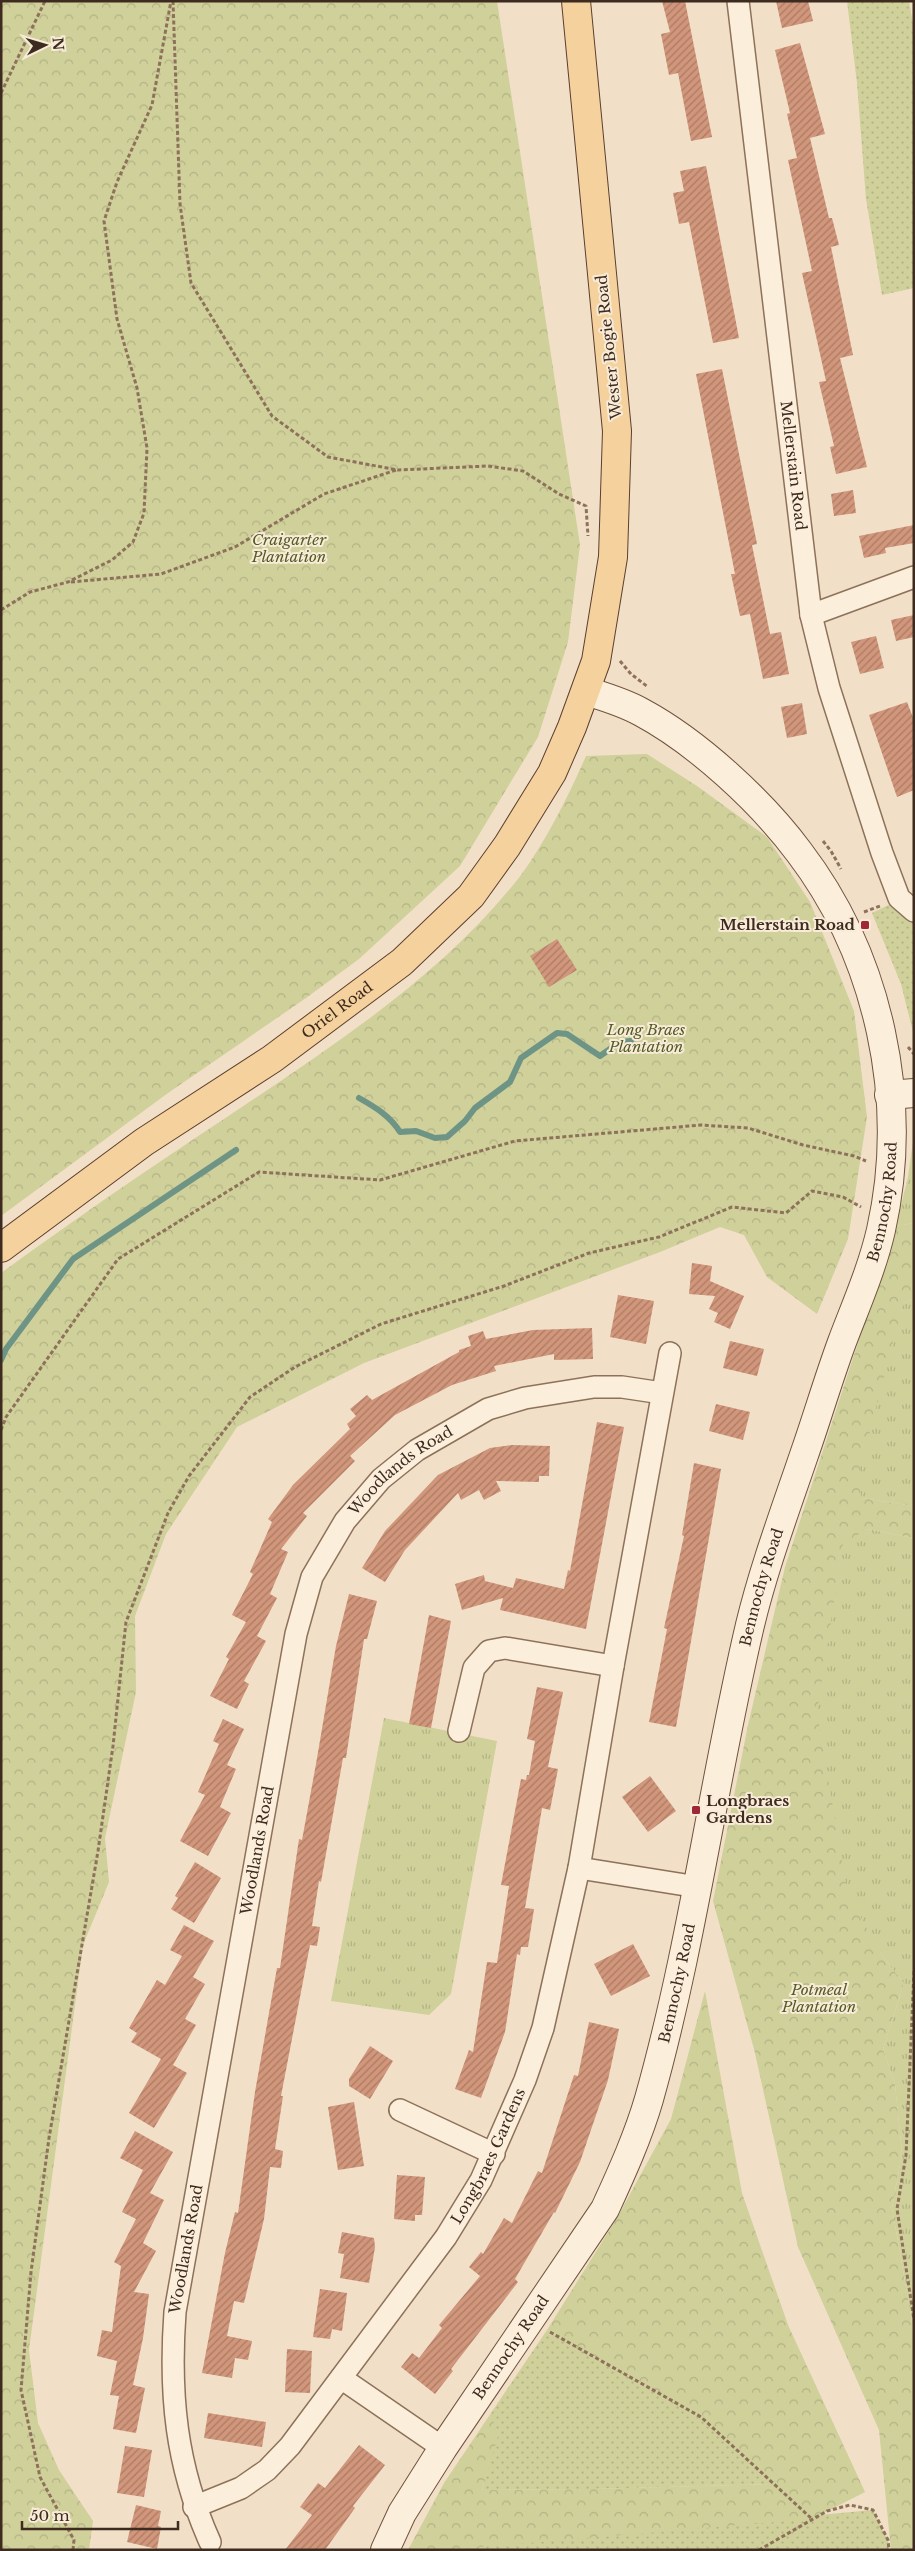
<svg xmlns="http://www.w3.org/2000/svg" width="915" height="2551" viewBox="0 0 915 2551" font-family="'Libre Baskerville',serif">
	<defs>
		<pattern id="grass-dots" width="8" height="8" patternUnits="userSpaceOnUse" patternTransform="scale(1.25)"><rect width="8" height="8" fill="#cfd09a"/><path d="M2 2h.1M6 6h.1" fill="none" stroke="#b3b384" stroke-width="1.8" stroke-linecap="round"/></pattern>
		<pattern id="forest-crowns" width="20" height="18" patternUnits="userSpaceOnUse" patternTransform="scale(1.25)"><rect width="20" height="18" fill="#cfd09a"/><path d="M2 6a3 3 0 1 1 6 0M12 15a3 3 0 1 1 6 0" fill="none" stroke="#b3b384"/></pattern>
		<pattern id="park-tufts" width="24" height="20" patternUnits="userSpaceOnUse" patternTransform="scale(1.25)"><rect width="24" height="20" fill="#cfd09a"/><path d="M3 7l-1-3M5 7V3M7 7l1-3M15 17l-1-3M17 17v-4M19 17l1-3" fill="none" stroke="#b3b384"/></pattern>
		<pattern id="building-hatch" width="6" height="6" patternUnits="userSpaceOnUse" patternTransform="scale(1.25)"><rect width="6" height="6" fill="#d1967b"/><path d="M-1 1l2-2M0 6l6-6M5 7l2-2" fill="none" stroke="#ab7b64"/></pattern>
	</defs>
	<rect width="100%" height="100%" fill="#f1e0c7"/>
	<g fill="url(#grass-dots)">
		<path d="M847,1H909L914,30V288L882,295L866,199L857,83Z"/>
		<path d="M897,901L914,923V1036L901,984L872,913Z"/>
		<path d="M547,2330L701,2417L774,2484L591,2489L482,2490L498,2433L489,2416Z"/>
		<path d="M873,2510L888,2540L889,2550H445Z"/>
	</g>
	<g fill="url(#forest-crowns)">
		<path d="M1,1H497L580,545L568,642L538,737L460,866L359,959L306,998L168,1093L1,1216Z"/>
		<path d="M647,754L697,786L767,837L810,902L854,1011L867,1117L848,1239L817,1314L767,1277L744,1235L720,1227L660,1252L364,1363L237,1427L166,1534L135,1616L136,1692L105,1838L109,1882L83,1945L29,2350L38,2423L59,2470L93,2521L89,2550H1V1273C75,1219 151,1167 227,1117C330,1048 445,974 521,875C546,841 569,795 586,756Z"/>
		<path d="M914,1223V1299L903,1304L862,1498L914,1506V1538L867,1529L880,1953L904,1983L883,2049L895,2084L902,2153L892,2208L911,2315L914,2342V2550H891L879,2430L798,2247L754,2049L713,1901L748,1725L785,1567L896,1226Z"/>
		<path d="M705,1991L742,2193L788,2325L865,2492L812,2519L445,2550H408L444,2483L489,2416L499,2433L482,2490L591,2489L773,2484L701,2417L547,2330L617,2218L671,2119Z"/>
	</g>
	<g fill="url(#park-tufts)">
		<path d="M914,1134V1223L896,1226L908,1177Z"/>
		<path d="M914,1299V1506L862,1498L857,1481L903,1304Z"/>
		<path d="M867,1529L914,1538V2342L911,2315L892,2208L902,2153L895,2084L883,2049L904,1983L880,1953L847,1891L817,1712L843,1544Z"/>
		<path d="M384,1718L497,1741L451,1994L429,2015L331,2001Z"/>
	</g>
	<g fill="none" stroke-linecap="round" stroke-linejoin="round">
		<g stroke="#6e9486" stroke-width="6">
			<path d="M359,1098C375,1107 390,1116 400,1132L416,1131L435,1138L447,1137L465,1121L475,1108L510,1082L521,1058L557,1033L567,1034L600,1056L620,1042L631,1041"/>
			<path d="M1,1360L6,1349L73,1259L236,1150"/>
		</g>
	</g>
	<g fill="url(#building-hatch)">
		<path d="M662,1H685L712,137L691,141L678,73L669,75L661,34L670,32Z"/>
		<path d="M776,1H808L813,21L782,28Z"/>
		<path d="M800,43L825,134L810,138L829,218H832L839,245L831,247L853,355L840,358L867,467L836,474L830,447L834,446L819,382L826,381L802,273L812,271L788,160L797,158L787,114L790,113L775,50Z"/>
		<path d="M706,166L739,338L713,343L689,222L679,224L673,193L684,191L680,171Z"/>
		<path d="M722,369L757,544L752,545L770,634L781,632L789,674L763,679L750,614L740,616L731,574H735L696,374Z"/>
		<path d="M853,490L856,513L834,516L831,494Z"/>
		<path d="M914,525V543L885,548L886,553L864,558L859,536Z"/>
		<path d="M914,615V637L896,641L891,620Z"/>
		<path d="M876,636L884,668L860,674L851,642Z"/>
		<path d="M907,702L914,720V790L897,797L869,715Z"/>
		<path d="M802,703L807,734L787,738L781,707Z"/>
		<path d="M557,939L577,970L549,987L530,956Z"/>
		<path d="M692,1263L712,1266L710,1281L744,1296L730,1329L714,1322L718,1313L709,1309L715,1296L689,1294Z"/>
		<path d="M618,1295L654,1301L646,1344L610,1337Z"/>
		<path d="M592,1328L593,1359L554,1360V1354L494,1366L496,1371L452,1385L395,1415L350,1456L355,1461L303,1513L307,1516L281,1549L288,1552L270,1594L277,1598L257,1636L266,1641L244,1681L249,1684L237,1709L210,1696L229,1659L226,1657L246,1622L232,1615L253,1574L250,1572L272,1522L268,1519L293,1485L350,1429L347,1424L356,1416L350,1409L367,1395L372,1400L459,1352V1350L471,1346L468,1336L483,1331L486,1339L533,1330Z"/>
		<path d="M730,1341L764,1349L757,1376L723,1368Z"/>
		<path d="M716,1404L750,1412L743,1440L709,1431Z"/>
		<path d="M597,1422L624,1427L586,1629L500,1610L503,1598L462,1610L455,1584L484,1575L485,1581L513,1588L516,1578L564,1589L568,1570L570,1571Z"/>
		<path d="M512,1445L550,1446L549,1476H539V1482L496,1481L501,1491L484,1500L479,1490L461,1500L458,1493L405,1550L385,1582L362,1568L385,1531L438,1475L490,1448Z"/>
		<path d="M694,1463L721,1469L676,1727L649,1722L667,1629L664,1628L684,1536L682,1535Z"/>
		<path d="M349,1594L377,1601L367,1639H364L346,1758H343L321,1882L319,1881L312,1926L320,1927L317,1946L310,1945L281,2096H283L275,2149L283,2151L281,2168L270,2167L264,2219L244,2303L234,2301L227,2336L252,2341L248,2360L235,2358L232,2378L202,2373L225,2253L235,2212L238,2213L255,2092L277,1968H280L299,1839L302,1840L316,1764L336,1646Z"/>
		<path d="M429,1615L451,1621L431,1728L409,1724Z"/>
		<path d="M537,1687L563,1692L548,1767L558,1769L550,1810L542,1808L525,1908L534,1909L528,1947H521L520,1955L517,1954L505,2032L481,2098L455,2089L469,2050L473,2052L487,1962L497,1963L509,1886L501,1885L521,1779L526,1780L527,1775H529L535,1741L527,1739Z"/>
		<path d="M223,1719L244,1729L227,1765L236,1769L220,1807L231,1813L208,1856L180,1841L205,1795L198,1792L219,1744L213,1741Z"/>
		<path d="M650,1776L676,1811L648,1832L622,1797Z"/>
		<path d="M195,1862L221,1878L194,1923L171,1909L178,1898L175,1896Z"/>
		<path d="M184,1925L214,1941L193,1977L205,1984L185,2019L196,2025L173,2065L187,2073L154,2128L129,2113L161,2059L131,2042L137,2033L129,2028L157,1980L165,1985L182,1956L170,1950Z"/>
		<path d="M633,1944L650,1976L611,1996L594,1964Z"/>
		<path d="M589,2022L619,2029L608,2080L580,2162L555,2213L554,2212L515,2279L518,2282L451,2369L453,2371L435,2394L401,2367L412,2353L419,2358L442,2328L439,2325L480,2276L469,2267L481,2252L483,2254L504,2218L512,2223L538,2171L542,2173L574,2075L578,2076Z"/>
		<path d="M370,2046L393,2061L370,2099L349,2086V2079Z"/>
		<path d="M354,2102L364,2166L338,2170L328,2107Z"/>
		<path d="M135,2131L173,2152L150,2193L164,2200L143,2243L156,2251L134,2292L149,2294L143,2338L133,2385L145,2388L136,2433L113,2429L119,2396L110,2395L117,2361L97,2356L102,2330L112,2332L121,2266L114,2262L136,2219L122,2212L143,2170L120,2158Z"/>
		<path d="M397,2175L425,2177L422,2215H415V2221L394,2219Z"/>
		<path d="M342,2232L374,2238L375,2247L369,2283L340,2278L344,2254L338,2253Z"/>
		<path d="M320,2289L347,2293L342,2331L332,2329L330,2339L313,2337Z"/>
		<path d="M287,2349L312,2351L310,2393L285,2392Z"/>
		<path d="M208,2413L266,2422L262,2447L204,2438Z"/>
		<path d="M359,2445L385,2465L353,2506L355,2508L325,2550H285L312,2515L300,2507L318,2483L325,2488Z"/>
		<path d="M125,2446L152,2450L144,2497L117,2493Z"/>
		<path d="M136,2505L161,2511L158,2526L161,2527L157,2549L127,2542Z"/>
	</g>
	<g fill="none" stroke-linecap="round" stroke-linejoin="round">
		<defs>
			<g id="street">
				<path id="s1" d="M738,1L811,615L829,688L882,853L899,898L914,911"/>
				<path d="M811,615L914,577"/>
				<path d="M459,1731L474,1668L489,1651L505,1648L613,1666"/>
				<path d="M579,1868L698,1887"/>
				<path d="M400,2110L494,2154"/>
				<path d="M341,2378L443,2448"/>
				<path id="s2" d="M194,2507L241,2488L267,2470L290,2446L446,2237L481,2180L525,2080L543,2028L579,1868L613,1666L670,1353"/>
				<path id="s3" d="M210,2542C176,2466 169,2395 175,2312L296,1634L312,1577L345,1521L381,1479L417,1450L488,1409L525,1398L594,1387H622L662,1393"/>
			</g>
			<g id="secondary">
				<path d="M889,1095L914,1093"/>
				<path id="s4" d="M385,2550L402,2513L443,2448L605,2209C621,2174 638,2137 649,2099C693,1943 713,1782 750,1625C764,1567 785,1511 804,1455C817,1418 828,1380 842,1342C856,1305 872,1269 881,1230C910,1100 879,957 799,852C761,801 697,742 641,712C623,702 605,697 586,691"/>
			</g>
			<g id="primary">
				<path id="s5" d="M1,1248L144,1142L272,1059L402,962L471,896L507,846L552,773L572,727L596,661L613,557L617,431L576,1"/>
			</g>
		</defs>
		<use href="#street" stroke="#8e715b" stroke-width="24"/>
		<use href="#secondary" stroke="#70523e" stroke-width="30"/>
		<use href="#primary" stroke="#5c3f2f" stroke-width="30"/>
		<g stroke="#8e715b" stroke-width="3" stroke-dasharray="4 2.5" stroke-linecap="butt">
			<path d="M173,1L180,204L191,283L272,416L328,457L398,470L488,466L523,471L559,494L586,506L588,536"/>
			<path d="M1,93L45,1"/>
			<path d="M71,582L161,574L235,547L324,494L396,470"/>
			<path d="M1,610L30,592L68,582L112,560L133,542L144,513L147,448L137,388L117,319L104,221L117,182L152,105L171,1"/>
			<path d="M620,661L631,674L648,687"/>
			<path d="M823,841L831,851L841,869"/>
			<path d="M864,912L880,906"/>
			<path d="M908,1047L914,1054"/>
			<path d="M1,1430L6,1417L118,1259L259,1172L380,1180L515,1141L701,1125L748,1128L803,1145L854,1156L866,1161"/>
			<path d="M914,1971L906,2155L897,2209L914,2320"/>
			<path d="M550,2332L701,2417L812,2519"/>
			<path d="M73,2550L74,2540L40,2477L21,2390L31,2272L49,2138L98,1851L113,1746L126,1622L168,1513L189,1476L250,1397L295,1367L381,1324L504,1286L589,1253L659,1237L732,1207L786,1213L812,1191L843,1197L861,1207"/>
			<path d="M759,2550L827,2511L850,2505L873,2510L888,2540L889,2550"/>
		</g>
		<use href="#street" stroke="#fbeedb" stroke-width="21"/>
		<use href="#secondary" stroke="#fbeedb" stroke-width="28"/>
		<use href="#primary" stroke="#f5d19e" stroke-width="28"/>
	</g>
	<g fill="#a02735" stroke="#f8ebd7" stroke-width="2">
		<rect x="860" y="920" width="10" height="10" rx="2.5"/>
		<rect x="691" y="1805" width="10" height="10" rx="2.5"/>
	</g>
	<g text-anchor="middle" stroke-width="4" stroke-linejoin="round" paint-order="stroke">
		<g font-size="15" fill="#3d2b1f" stroke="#f8ebd7">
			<text transform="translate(609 347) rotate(-96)" y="5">Wester Bogie Road</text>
			<text dy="5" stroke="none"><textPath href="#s1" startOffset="468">Mellerstain Road</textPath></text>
			<text dy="5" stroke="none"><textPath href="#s5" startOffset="412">Oriel Road</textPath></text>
			<text dy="5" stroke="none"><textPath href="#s4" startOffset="1454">Bennochy Road</textPath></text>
			<text dy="5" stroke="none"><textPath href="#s3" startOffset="1124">Woodlands Road</textPath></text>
			<text dy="5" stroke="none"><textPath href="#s4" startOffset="1049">Bennochy Road</textPath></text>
			<text dy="5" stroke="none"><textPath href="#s3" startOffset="704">Woodlands Road</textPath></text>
			<text dy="5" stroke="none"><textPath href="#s4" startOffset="644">Bennochy Road</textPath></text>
			<text dy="5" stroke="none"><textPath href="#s2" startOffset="468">Longbraes Gardens</textPath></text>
			<text dy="5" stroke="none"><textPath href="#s3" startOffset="299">Woodlands Road</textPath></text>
			<text dy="5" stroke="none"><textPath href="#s4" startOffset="239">Bennochy Road</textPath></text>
		</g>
		<g font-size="15" font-style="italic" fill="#535b25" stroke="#f8ebd7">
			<text x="289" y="545">Craigarter<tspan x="289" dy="17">Plantation</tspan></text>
			<text x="646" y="1035">Long Braes<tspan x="646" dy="17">Plantation</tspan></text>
			<text x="819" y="1995">Potmeal<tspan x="819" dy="17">Plantation</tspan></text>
		</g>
		<g font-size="15" font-weight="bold" fill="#3d2b1f" stroke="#f8ebd7" text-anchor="end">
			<text x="855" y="930">Mellerstain Road</text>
			<text x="706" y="1806" text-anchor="start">Longbraes<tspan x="706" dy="17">Gardens</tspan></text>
		</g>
	</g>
	<rect width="915" height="2551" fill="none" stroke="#3d2b1f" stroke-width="5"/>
	<g transform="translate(45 45) rotate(85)" stroke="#f8ebd7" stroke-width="4" paint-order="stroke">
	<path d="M0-4L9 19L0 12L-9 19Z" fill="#3d2b1f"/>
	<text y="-8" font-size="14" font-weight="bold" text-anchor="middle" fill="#3d2b1f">N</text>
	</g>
	<path d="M22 2521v8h156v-8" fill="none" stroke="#3d2b1f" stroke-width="2.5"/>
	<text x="30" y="2521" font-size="15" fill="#3d2b1f" stroke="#f8ebd7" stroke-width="4" paint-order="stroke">50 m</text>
</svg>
